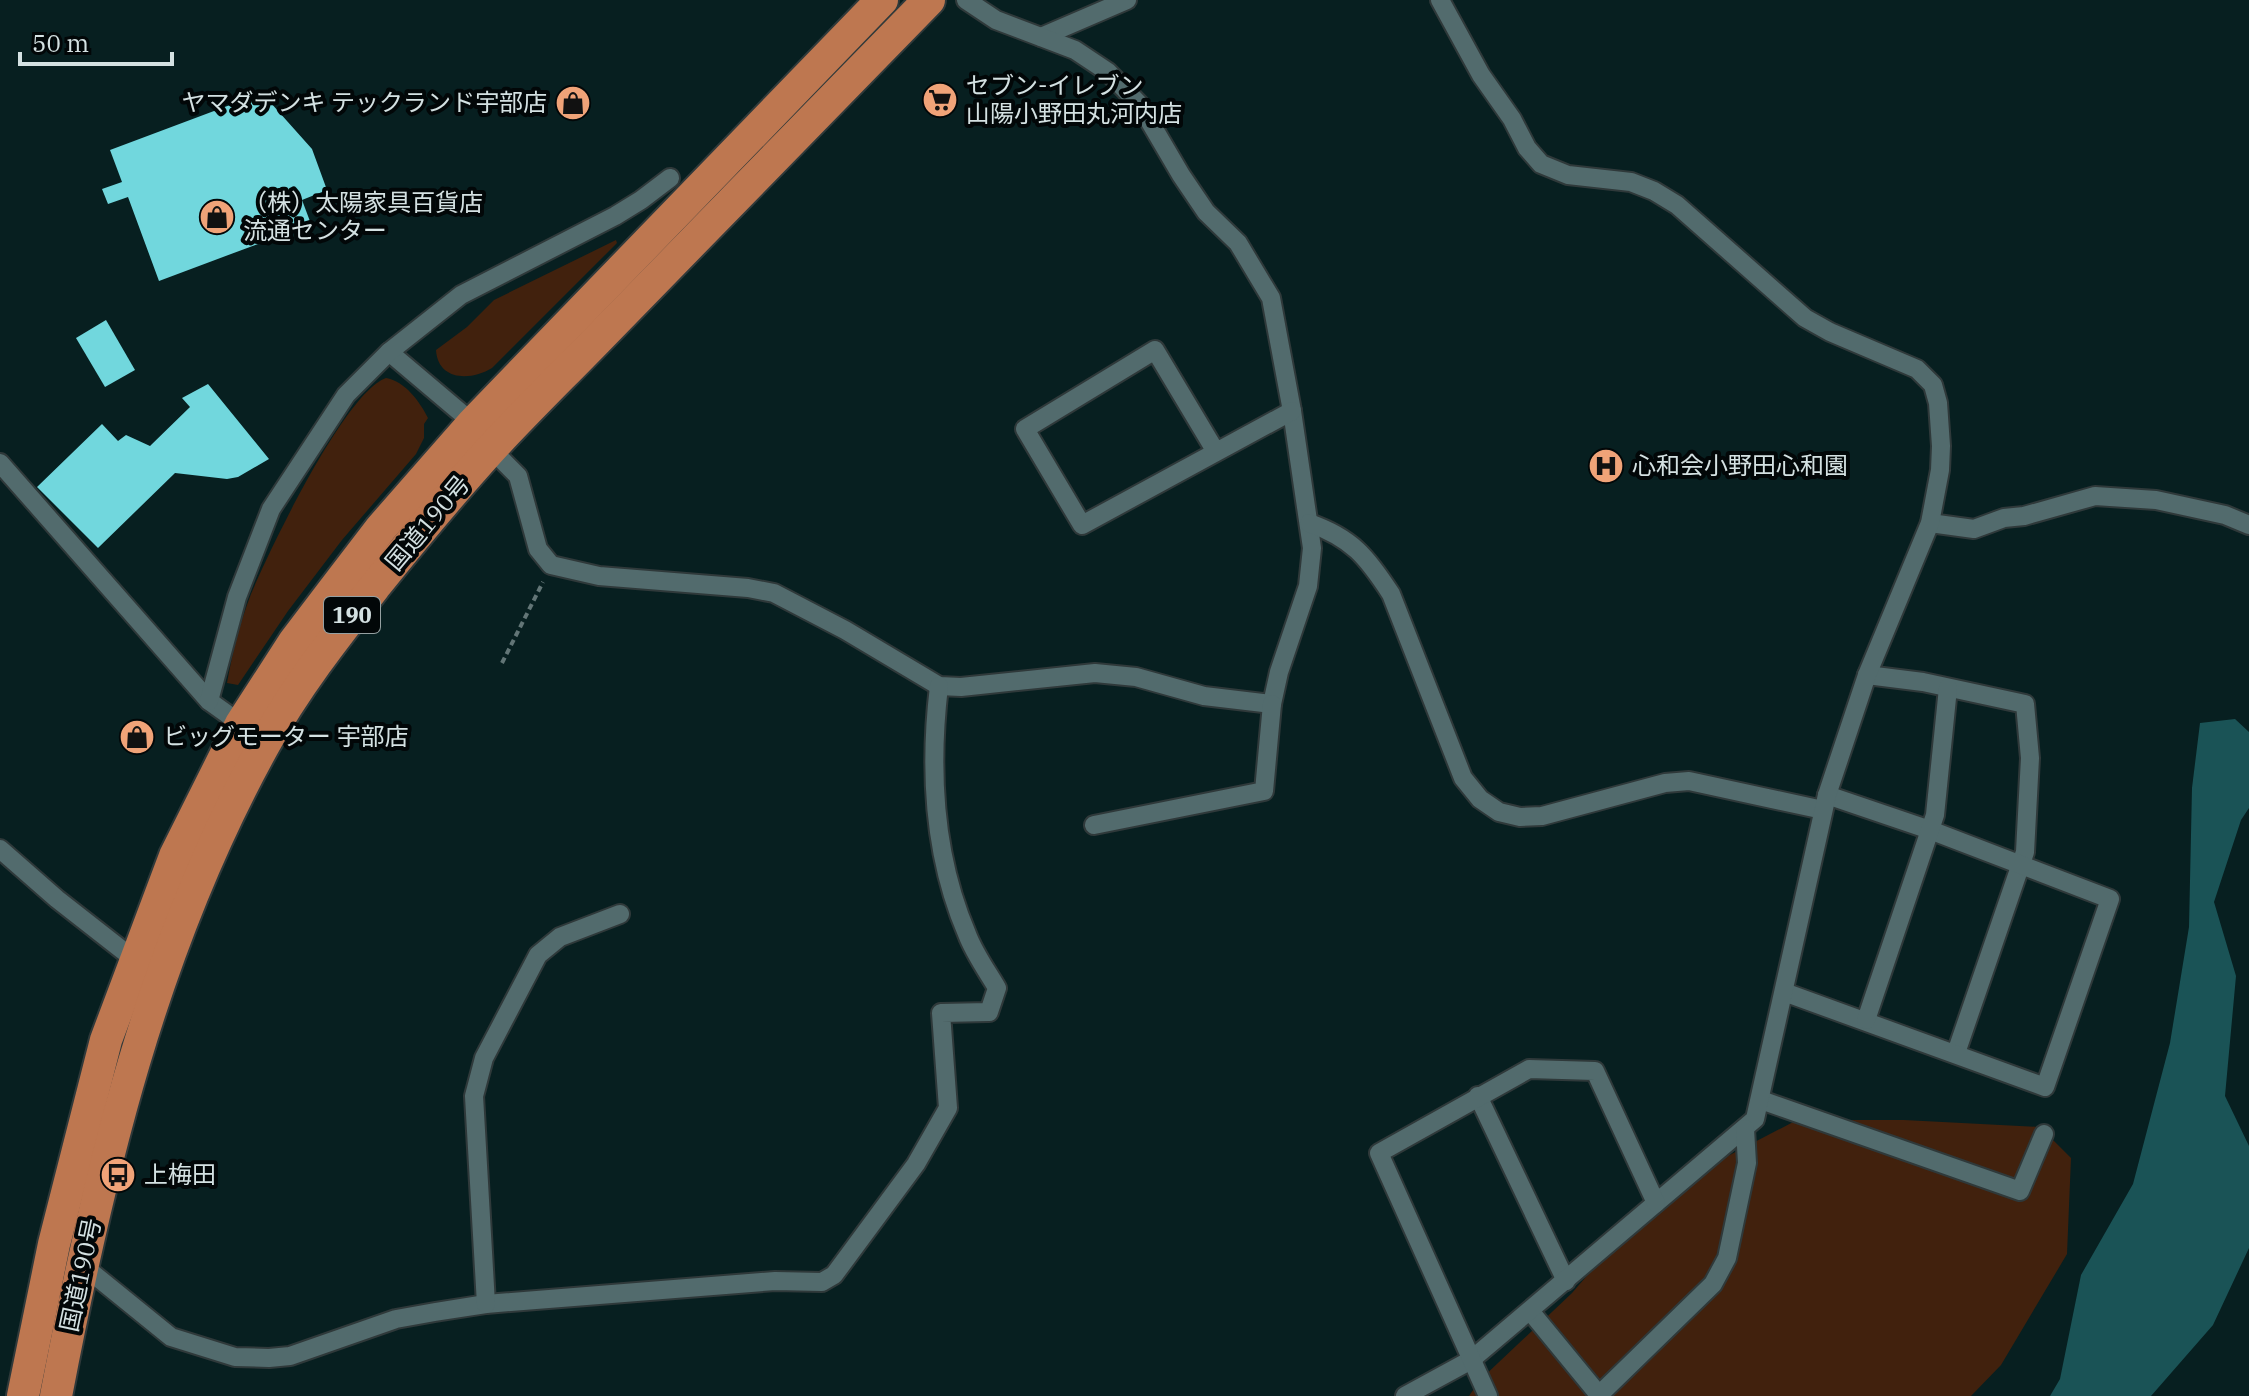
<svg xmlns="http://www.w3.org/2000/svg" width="2249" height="1396" viewBox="0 0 2249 1396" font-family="'IBM Plex Serif','Noto Sans JP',serif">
	<rect width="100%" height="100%" fill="#071f20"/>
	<g fill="#41210d">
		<path d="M616,240L617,243L492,368C471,381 438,381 436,350L467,327L494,300Z"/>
		<path d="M386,378C405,381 420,402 428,418L424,424V438L416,454L342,540L288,611L238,685L227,683C232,654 240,622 251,594C269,551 345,392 386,378Z"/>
		<path d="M1797,1120H1904L2040,1127L2071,1158L2067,1254L2001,1365L1971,1396H1469L1480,1380L1572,1293L1659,1192Z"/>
	</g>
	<path fill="#1a5356" d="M2235,719L2249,732V808L2241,820L2214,902L2236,976L2225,1096L2249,1146V1248L2213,1325L2151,1396H2050L2060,1379L2081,1275L2133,1184L2170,1043L2189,927L2192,788L2200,723Z"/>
	<g fill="#71d7dd">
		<path d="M262,93L312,149L327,190L302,200L311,224L159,281L128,197L108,204L102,189L122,182L110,150Z"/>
		<path d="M106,320L135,370L105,387L76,338Z"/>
		<path d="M208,384L269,459L238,477L227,479L175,473L98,548L37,487L102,424L118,441L126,435L150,446L190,407L182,398Z"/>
	</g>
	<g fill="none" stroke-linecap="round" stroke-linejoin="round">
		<defs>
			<g id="street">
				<path d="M1041,37L1127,0"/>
				<path d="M389,352L473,423L491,449L518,476L538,549L551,565L599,576L748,588L774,593L845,630L939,686L961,687L1095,673L1136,677L1204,696L1272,704L1279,672L1308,586L1312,548L1292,411L1271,298L1238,243L1206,212L1181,175L1140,105L1108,72L1075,50L996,20L966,0"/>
				<path d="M1216,452L1155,350L1025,429L1082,525L1292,411"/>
				<path d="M0,463L209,701L248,729"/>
				<path d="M1309,523C1352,538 1367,557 1391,594L1463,778L1480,799L1499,812L1520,817L1542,816L1665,783L1689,781L1823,810"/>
				<path d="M1930,523L1974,529L2004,518L2024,516L2095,496L2156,500L2225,515L2249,525"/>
				<path d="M1867,675L1923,682L2025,704L2030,758L2025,852L1956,1053"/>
				<path d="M209,701L237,597L271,509L346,395L389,352L461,295L615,216L641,200L670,178"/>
				<path d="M1094,825L1264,791L1272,704"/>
				<path d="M0,849L57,899L140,964"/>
				<path d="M1784,992L2045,1087L2110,899L1930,830L1827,795"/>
				<path d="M1866,1020L1935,815L1948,688"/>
				<path d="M1478,1096L1566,1281"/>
				<path d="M1761,1100L2020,1191L2044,1134"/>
				<path d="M81,1264L171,1337L235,1357L269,1358L290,1356L396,1319L435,1312L486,1304L775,1281L822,1282L834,1275L916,1164L948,1108L941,1013L989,1012L997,988C987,971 974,953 967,934C933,855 929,770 939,686"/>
				<path d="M486,1304L474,1096L484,1058L538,955L560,937L620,914"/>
				<path d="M1530,1311L1599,1395"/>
				<path d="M1405,1396L1471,1360L1755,1119L1827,795L1867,675L1930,523L1940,470L1941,446L1938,403L1933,385L1917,369L1830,332L1805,318L1677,205L1654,191L1631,182L1568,175L1541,164L1527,148L1512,119L1481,75L1440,0"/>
				<path d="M1488,1396L1379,1153L1529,1069L1595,1071L1656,1203"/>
				<path d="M1598,1396L1713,1284L1727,1258L1747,1163L1745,1129"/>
			</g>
			<g id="highway">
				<path d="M23,1396L54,1244L106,1040L175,856L241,724L294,642L332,592L381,528L473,423L882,0"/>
				<path d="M56,1396C99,1171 152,947 264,745C295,688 336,636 376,585C413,539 451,493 491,449C525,412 562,376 597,340C708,227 818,113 929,0"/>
			</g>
		</defs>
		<use href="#street" stroke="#2f393a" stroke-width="22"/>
		<use href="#highway" stroke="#2f393a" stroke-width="36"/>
		<path stroke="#627576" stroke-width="4" stroke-dasharray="6 4" stroke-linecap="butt" d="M502,663L543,582"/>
		<use href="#street" stroke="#526b6d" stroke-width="18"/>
		<use href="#highway" stroke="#be7750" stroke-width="32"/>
	</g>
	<defs>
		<symbol id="supermarket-disc" viewBox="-11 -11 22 22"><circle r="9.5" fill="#f0a378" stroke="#020708"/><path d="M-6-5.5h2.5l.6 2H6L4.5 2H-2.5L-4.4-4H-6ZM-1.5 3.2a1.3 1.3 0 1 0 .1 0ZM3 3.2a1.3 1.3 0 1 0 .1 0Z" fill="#111"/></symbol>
		<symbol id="shop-disc" viewBox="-11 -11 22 22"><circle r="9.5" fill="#f0a378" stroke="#020708"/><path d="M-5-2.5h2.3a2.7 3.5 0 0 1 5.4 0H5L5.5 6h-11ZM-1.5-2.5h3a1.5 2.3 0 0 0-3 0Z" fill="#111"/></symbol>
		<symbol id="hospital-disc" viewBox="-11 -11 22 22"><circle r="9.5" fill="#f0a378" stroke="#020708"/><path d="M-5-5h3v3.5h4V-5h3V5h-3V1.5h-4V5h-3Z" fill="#111"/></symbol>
		<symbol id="bus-disc" viewBox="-11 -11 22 22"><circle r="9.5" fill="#f0a378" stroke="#020708"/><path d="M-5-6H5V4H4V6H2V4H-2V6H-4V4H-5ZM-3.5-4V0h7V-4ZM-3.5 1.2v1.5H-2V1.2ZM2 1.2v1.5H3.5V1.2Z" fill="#111"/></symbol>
	</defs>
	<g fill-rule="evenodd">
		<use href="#supermarket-disc" x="920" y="80" width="40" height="40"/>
		<use href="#shop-disc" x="553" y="83" width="40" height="40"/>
		<use href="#shop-disc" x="197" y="197" width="40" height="40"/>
		<use href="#hospital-disc" x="1586" y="446" width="40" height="40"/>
		<use href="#shop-disc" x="117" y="717" width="40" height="40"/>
		<use href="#bus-disc" x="98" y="1155" width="40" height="40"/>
	</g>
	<g text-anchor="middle" stroke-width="8" stroke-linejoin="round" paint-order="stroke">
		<rect fill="#020708" stroke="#95a0a1" stroke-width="2" x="324" y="597" width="56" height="36" rx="6"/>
		<g font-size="22" font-weight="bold" fill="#d4e1e2">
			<text x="352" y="623">190</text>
		</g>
		<g font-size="24" fill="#d4e1e2" stroke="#020708" text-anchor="start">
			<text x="966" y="94">セブン-イレブン<tspan x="966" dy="28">山陽小野田丸河内店</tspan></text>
			<text x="547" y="111" text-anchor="end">ヤマダデンキ テックランド宇部店</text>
			<text x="243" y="211">（株）太陽家具百貨店<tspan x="243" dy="28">流通センター</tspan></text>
			<text x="1632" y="474">心和会小野田心和園</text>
			<text x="163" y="745">ビッグモーター 宇部店</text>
			<text x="144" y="1183">上梅田</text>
		</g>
		<g font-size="24" fill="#d4e1e2" stroke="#020708">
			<text transform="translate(428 523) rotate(-50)" y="8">国道190号</text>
			<text transform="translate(81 1275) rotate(-78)" y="8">国道190号</text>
		</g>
	</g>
	<path d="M20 52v12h152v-12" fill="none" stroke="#d4e1e2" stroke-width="4"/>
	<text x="32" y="52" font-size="24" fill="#d4e1e2" stroke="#020708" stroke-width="6" paint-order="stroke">50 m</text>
</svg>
